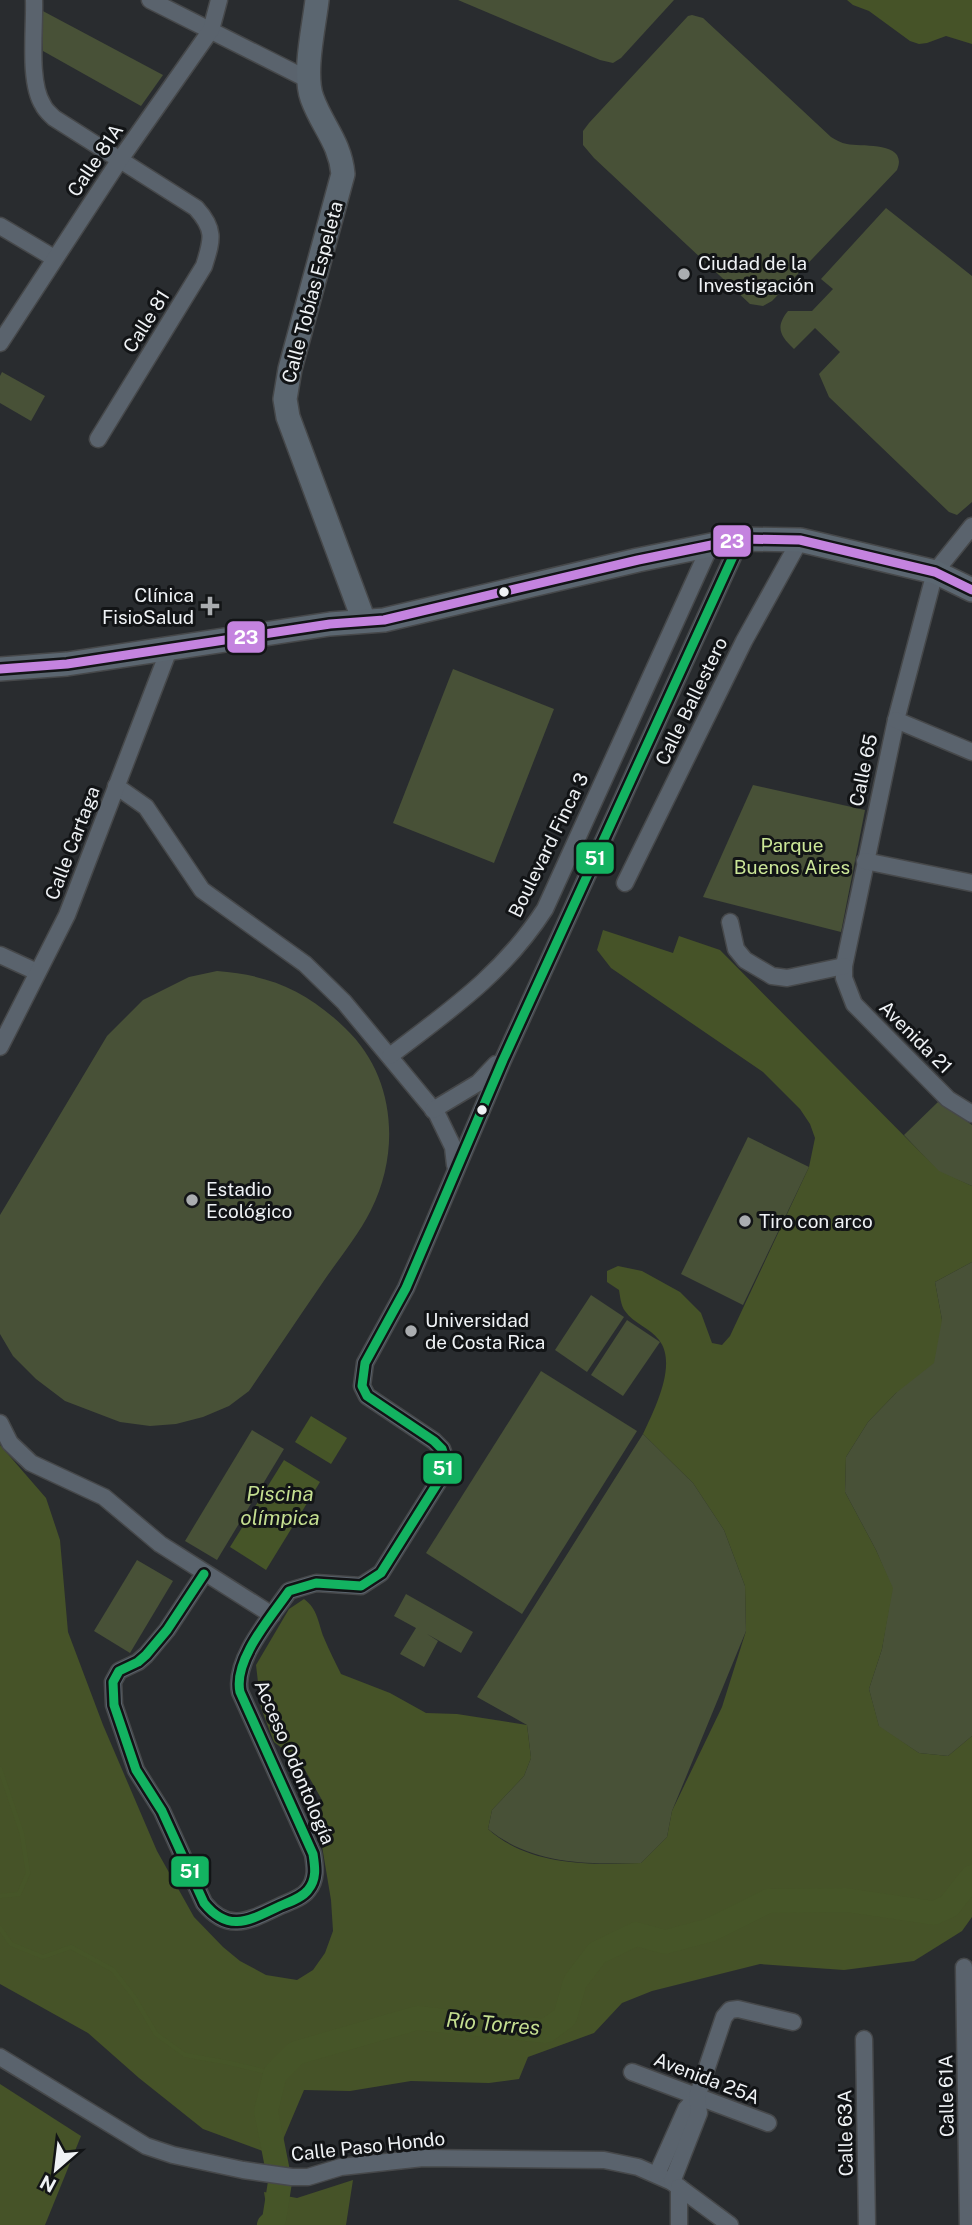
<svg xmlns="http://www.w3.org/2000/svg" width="972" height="2225" viewBox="0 0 972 2225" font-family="'Public Sans',sans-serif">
	<rect width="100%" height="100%" fill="#292c2f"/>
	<g fill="#485137">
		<path d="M458,0H674L621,58L613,63L600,60Z"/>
		<path d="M41,10L163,75L141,106L43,51Z"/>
		<path d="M692,15L703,18L831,137C836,140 841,143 847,144C862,147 909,141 897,170L772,301L763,306L750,304L594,158L583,145V131L589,123L688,16Z"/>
		<path d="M886,208L972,276V502L957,515L949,512L829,397L819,374L840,352L815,328L794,349C780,336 775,327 788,311H812L833,289L821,279Z"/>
		<path d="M2,372L45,396L31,421L0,403V376Z"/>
		<path d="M453,669L554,709L494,863L393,823Z"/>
		<path d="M753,785L865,810L841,932L703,897Z"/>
		<path d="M217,971C270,975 307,991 345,1028C395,1075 401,1150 371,1210C358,1236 337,1261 321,1285C297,1320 273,1356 249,1391L229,1406L203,1417L176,1424L150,1426L120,1422L65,1401L36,1379L13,1356L0,1334V1215L107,1036L143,1000L189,977Z"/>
		<path d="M939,1101L972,1125V1186L939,1172L904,1135Z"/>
		<path d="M748,1137L809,1167L743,1305L681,1274Z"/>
		<path d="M972,1262V1736L948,1756L919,1753L879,1727L869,1689L882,1649L892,1588L876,1550L845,1492L846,1457L868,1422L896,1393L942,1320L935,1282Z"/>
		<path d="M591,1295L624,1317L587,1372L555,1350Z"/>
		<path d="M627,1320L660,1342L623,1396L591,1375Z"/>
		<path d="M541,1371L637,1431L522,1614L426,1553Z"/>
		<path d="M252,1430L284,1449L217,1560L185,1541Z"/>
		<path d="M643,1434L693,1483L724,1530L745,1586L746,1631L672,1811L667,1837L641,1863C586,1864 533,1865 488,1829L492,1810L524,1776L531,1758L527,1725L477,1697Z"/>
		<path d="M137,1560L173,1581L130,1653L94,1631Z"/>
		<path d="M406,1594L473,1632L461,1653L427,1634L438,1641L424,1667L400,1654L416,1628L394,1616Z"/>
	</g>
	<g fill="#465328">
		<path d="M847,0H972V44L946,36L927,43L919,44L910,41L869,11L853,5Z"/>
		<path d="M603,930L673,953L679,936L720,950L939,1171L972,1186V1262L935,1282L942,1320L934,1363L896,1393L868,1422L846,1457L845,1492L876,1550L893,1588L882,1649L869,1689L879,1726L919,1753L948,1756L972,1736V1917L962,1931L914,1961L844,1970L760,1964L652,1991L622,2003L594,2033L528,2057L519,2079L489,2083L411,2081L350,2091L304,2090L276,2156L203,2129L139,2078L88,2033L0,1984V1445L46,1498L60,1540L68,1632L103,1725L157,1851L194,1917L223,1947L240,1961L266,1975L297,1980L313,1970L325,1953L333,1931L331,1900L320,1834L322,1800L301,1763L274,1742L261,1708L256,1665L289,1609L304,1599C318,1609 318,1623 324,1638C329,1650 335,1662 341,1674L390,1693L426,1713L457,1714L527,1725L531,1758L524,1776L492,1810L488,1829C529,1866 589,1865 641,1863L667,1837L672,1811L722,1707L746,1631L745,1586L724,1530L693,1483L643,1434C654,1410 678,1364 659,1340C650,1328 633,1323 625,1311C621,1306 620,1296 619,1290L607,1282V1271L618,1266L642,1271L680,1292L701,1313L712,1343L722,1345L730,1336L809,1167L815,1138L810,1124L800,1109L763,1072L611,968L597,950Z"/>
		<path d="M0,2084L81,2136L45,2225H0Z"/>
		<path d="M353,2180L346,2225H263L268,2218L264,2192L297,2198Z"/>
	</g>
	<g fill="#465528">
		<path d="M311,1416L347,1438L331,1464L295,1442Z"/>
		<path d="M284,1460L320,1482L266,1570L230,1547Z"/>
	</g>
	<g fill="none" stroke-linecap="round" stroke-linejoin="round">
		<g stroke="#465528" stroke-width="4.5">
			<path d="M0,1769L22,1834L28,1873L19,1894L0,1896"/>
			<path d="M0,1928L11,1944L43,1957L71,1947L113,1970L134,1997L156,2034L185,2055L230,2063L275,2074"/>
		</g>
		<path stroke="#465528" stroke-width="24" d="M269,2225L274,2220L280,2182L266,2111L275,2074L296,2053L417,2018L546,2031L565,2017L575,1982L597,1953L636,1934L665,1942L710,1930L768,1901L846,1900L934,1913L949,1906L972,1877"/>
		<defs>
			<g id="street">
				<path d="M34,0C35,28 28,82 43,105C45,110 50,114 54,118L196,208C216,230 212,240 204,266L98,439"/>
				<path d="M150,0L309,80"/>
				<path d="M0,226L54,258"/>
				<path d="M0,343L119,161L211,30L219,0"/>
				<path d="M972,526L935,572L896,720L844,966V978L854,1004L948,1099L972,1114"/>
				<path d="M896,720L972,752"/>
				<path d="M116,786L146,807L202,890L305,964L344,1002L437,1114L453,1147L455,1165"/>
				<path d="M865,861L972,883"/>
				<path d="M625,883L744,641L800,540"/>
				<path d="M730,922L736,949L745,960L772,976L787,978L844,966"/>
				<path d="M0,955L37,972"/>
				<path d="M0,1047L67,915L170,647"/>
				<path d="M390,1056C450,1010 503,974 545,909L711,544"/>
				<path d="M433,1110L478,1083L496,1064"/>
				<path d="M0,1423L10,1443L31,1463L104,1497L160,1544L272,1615"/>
				<path d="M204,1574L167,1630L146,1655L138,1662L119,1671L113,1682L114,1705L136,1770L162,1811L204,1903C229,1934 250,1920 280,1906C289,1902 302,1898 308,1890C317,1879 315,1867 313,1854L240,1692C233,1660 271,1617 289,1591L316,1583L361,1586L381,1573L440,1479L445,1458L442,1449L434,1441L367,1396L362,1386L365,1363L406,1288L503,1060L741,539"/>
				<path d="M964,1967L968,2225"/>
				<path d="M864,2039L867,2225"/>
				<path d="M0,2057L146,2146L173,2155L243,2170L292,2177H308L341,2167L423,2158L604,2160L638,2167L672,2182L730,2225"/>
				<path d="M632,2072L768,2123"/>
				<path d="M657,2174L686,2109L697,2097"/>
				<path d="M672,2182L699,2113L697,2097L724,2017L730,2010L738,2009L793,2022"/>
				<path d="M679,2225V2187"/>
			</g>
			<g id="secondary">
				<path d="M317,0C314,27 303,73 312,98C322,126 340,142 343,174L290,369L285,399L288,417L364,621"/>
				<path d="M0,669L67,664L330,624L384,620L638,560L741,539L800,540L935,572L972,590"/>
			</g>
		</defs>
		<use href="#street" stroke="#46484a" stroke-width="19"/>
		<use href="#secondary" stroke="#46484a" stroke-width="26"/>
		<use href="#street" stroke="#5a636d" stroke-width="16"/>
		<use href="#secondary" stroke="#5b6670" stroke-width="23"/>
		<defs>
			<path id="bus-1" d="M0,669L67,664L330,624L384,620L638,560L741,539L800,540L935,572L972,590"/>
			<path id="bus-2" d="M204,1574L167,1630L146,1655L138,1662L119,1671L113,1682L114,1705L136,1770L162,1811L204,1903C229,1934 250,1920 280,1906C289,1902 302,1898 308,1890C317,1879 315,1867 313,1854L240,1692C233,1660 271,1617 289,1591L316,1583L361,1586L381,1573L440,1479L445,1458L442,1449L434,1441L367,1396L362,1386L365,1363L406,1288L503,1060L741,539"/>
		</defs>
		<use href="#bus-1" stroke="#121416" stroke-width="14"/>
		<use href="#bus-2" stroke="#121416" stroke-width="14"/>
		<use href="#bus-1" stroke="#c483df" stroke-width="9"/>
		<use href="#bus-2" stroke="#13b361" stroke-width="9"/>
	</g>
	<g fill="#aaadb0" stroke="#121416" stroke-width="2.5">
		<circle cx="684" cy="274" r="7"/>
		<path d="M206.5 595.5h7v7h7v7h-7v7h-7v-7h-7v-7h7z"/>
		<circle cx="192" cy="1200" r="7"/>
		<circle cx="745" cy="1221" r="7"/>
		<circle cx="411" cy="1331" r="7"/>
	</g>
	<g fill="#eff2f5" stroke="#121416" stroke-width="2.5">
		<circle cx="504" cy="592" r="6"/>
		<circle cx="482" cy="1110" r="6"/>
	</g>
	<g text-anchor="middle" stroke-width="6" stroke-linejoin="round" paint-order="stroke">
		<g font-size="19" fill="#eff2f5" stroke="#121416">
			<text transform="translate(95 160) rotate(-56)" y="7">Calle 81A</text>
			<text transform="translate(312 292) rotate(-75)" y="7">Calle Tobías Espeleta</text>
			<text transform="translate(146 321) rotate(-58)" y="7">Calle 81</text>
			<text transform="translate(691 701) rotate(-64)" y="7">Calle Ballestero</text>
			<text transform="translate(863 770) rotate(-78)" y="7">Calle 65</text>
			<text transform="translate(72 843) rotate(-69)" y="7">Calle Cartaga</text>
			<text transform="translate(548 845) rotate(-64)" y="7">Boulevard Finca 3</text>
			<text transform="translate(916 1037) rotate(45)" y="7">Avenida 21</text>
			<text transform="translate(295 1762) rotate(67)" y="7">Acceso Odontología</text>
			<text transform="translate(707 2078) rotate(21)" y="7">Avenida 25A</text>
			<text transform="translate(946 2096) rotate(-91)" y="7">Calle 61A</text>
			<text transform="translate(845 2133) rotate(-91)" y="7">Calle 63A</text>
			<text transform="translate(368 2146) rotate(-6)" y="7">Calle Paso Hondo</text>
		</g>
		<g font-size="19" fill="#eff2f5" stroke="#121416" text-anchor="start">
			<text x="698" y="270">Ciudad de la<tspan x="698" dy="22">Investigación</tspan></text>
			<text x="194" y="602" text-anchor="end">Clínica<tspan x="194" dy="22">FisioSalud</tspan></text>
			<text x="206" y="1196">Estadio<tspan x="206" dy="22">Ecológico</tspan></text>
			<text x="759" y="1228">Tiro con arco</text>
			<text x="425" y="1327">Universidad<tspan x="425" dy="22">de Costa Rica</tspan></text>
		</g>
		<g font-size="19" fill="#cbe697" stroke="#121416">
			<text x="792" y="852">Parque<tspan x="792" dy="22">Buenos Aires</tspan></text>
		</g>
		<g font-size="21" font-style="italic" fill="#c4de90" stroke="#121416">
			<text x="280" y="1501">Piscina<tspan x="280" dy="24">olímpica</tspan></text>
			<text transform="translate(493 2024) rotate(5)" y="7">Río Torres</text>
		</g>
	</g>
	<g stroke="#121416" stroke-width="2.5">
		<rect x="712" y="524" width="40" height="34" rx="7" fill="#c483df"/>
		<rect x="226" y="620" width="40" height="34" rx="7" fill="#c483df"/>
		<rect x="575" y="841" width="40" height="34" rx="7" fill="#13b361"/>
		<rect x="422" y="1452" width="41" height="33" rx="7" fill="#13b361"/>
		<rect x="170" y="1855" width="40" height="33" rx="7" fill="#13b361"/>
	</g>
	<g font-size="19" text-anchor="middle" font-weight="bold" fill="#fff">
		<text x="732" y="548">23</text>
		<text x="246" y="644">23</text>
		<text x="595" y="865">51</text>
		<text x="443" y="1475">51</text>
		<text x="190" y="1878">51</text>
	</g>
	<g transform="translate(56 2169) rotate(208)" stroke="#121416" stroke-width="5" paint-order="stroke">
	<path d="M0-5L12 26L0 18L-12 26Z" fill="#eff2f5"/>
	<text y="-10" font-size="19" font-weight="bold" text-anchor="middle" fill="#eff2f5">N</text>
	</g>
</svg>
